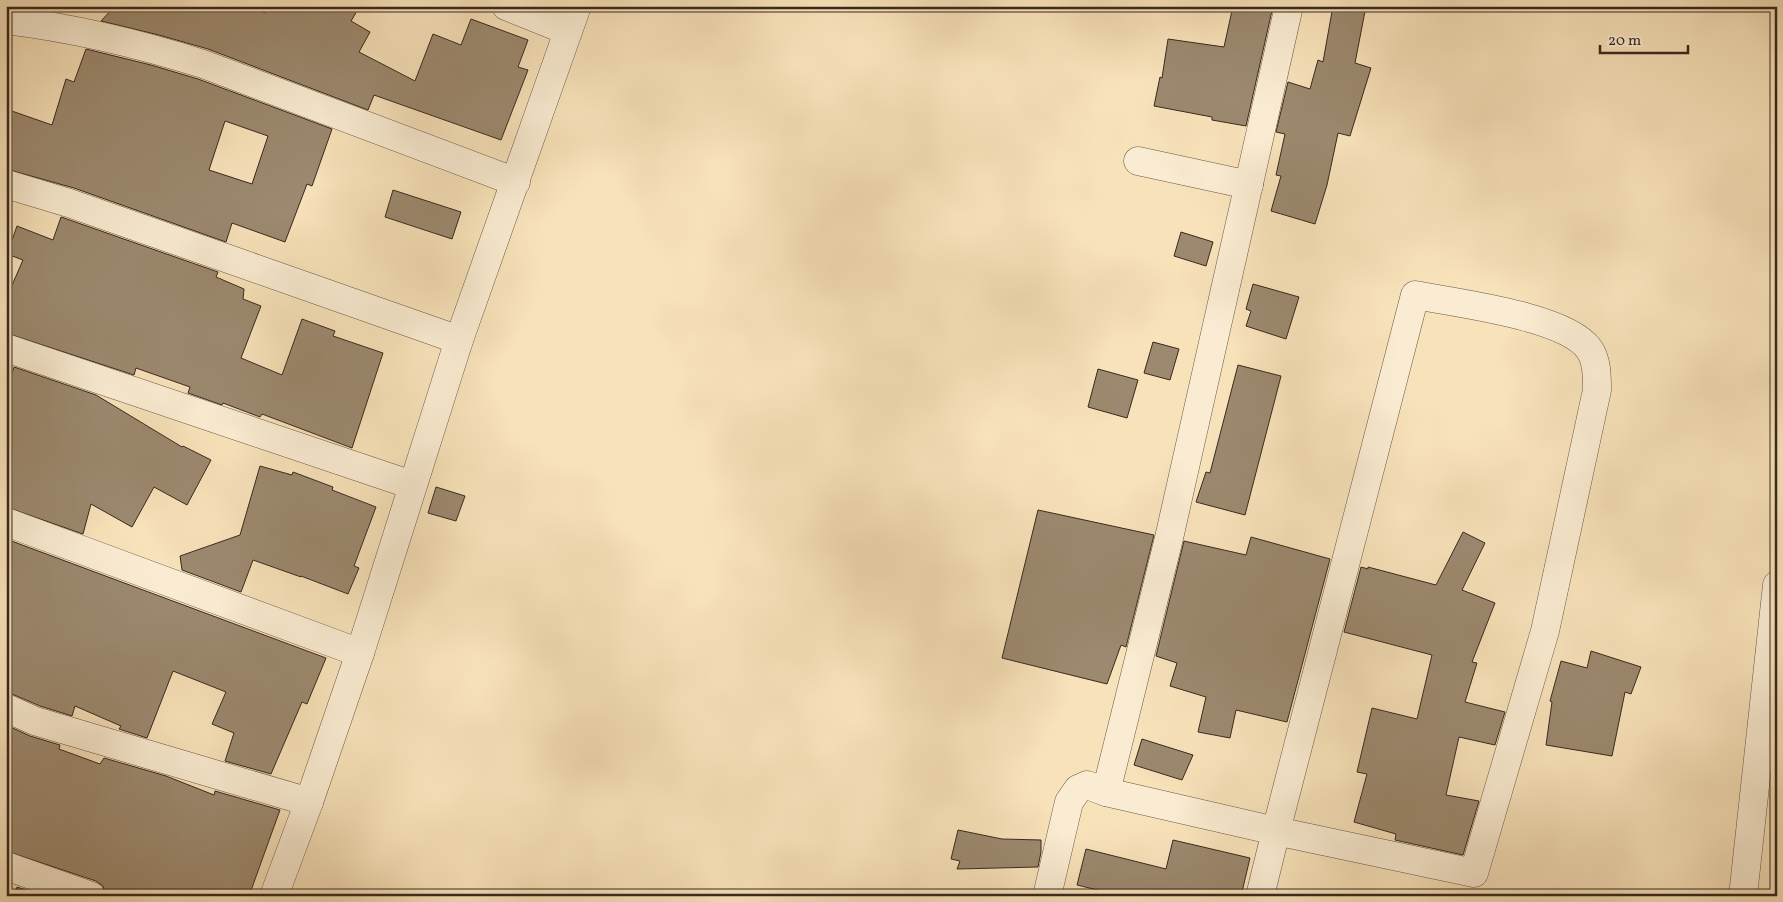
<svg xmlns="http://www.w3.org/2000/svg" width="1783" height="902" viewBox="0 0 1783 902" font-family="Vollkorn,serif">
	<rect width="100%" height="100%" fill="#f8e2ba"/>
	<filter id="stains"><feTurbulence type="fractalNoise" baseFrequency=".004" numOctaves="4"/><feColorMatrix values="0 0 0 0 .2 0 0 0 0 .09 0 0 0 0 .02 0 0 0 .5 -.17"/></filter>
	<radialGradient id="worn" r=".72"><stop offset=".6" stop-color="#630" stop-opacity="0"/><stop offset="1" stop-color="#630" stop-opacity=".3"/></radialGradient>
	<g fill="#9c896f" stroke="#38291e" fill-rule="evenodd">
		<path d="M115,6H248L265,13L268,6H360L351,21L370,32L359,52L415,81L433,34L461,45L471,19L528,40L518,67L528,70L501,140L374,95L368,110L208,49L159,35L101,21Z"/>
		<path d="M1233,6H1273L1246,126L1212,120V117L1154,106L1160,77L1162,78L1168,39L1224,47Z"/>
		<path d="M1333,6H1366L1355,63L1371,68L1350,136L1338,133L1327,185L1315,224L1271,211L1281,176L1276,175L1285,134L1276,132L1288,82L1310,89L1318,60L1323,62Z"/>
		<path d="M86,49L151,65L198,79L332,129L312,186L307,184L285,242L232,223L226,242L74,188L6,169V109L52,125L66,79L74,82ZM225,121L268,136L252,184L209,170Z"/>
		<path d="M393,190L461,212L452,239L385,217Z"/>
		<path d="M61,217L218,272L216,277L244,289L243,299L261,306L241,358L282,375L302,319L335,331L333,336L383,353L352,448L262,414L260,417L223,403L222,405L188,393L190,387L136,368L134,375L6,333V299L23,260L7,254L17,226L53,240Z"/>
		<path d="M1181,232L1213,242L1206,266L1174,256Z"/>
		<path d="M1253,284L1299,297L1286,339L1246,326L1251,311L1246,309Z"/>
		<path d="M1153,342L1179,349L1170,380L1144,373Z"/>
		<path d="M1238,365L1281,376L1245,515L1196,502L1206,472L1210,473Z"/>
		<path d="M14,367L96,395L182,447L183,446L211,460L187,505L154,487L132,527L91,504L83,534L6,507V391Z"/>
		<path d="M1098,369L1138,380L1127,418L1088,407Z"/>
		<path d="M260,466L292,475L293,472L333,487L332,490L376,507L354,566L359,568L348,594L301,576V577L253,560L241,592L182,570L180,556L240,535Z"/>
		<path d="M436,487L465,496L456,521L428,513Z"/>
		<path d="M1038,510L1154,535L1126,647L1121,645L1107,684L1002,658Z"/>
		<path d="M1463,532L1485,543L1462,590L1495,603L1472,662L1477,663L1465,702L1505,712L1495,745L1459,737L1446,795L1479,801L1463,855L1395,840L1396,834L1354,822L1367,774L1357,772L1372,708L1417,719L1432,655L1344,632L1361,567L1368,569V567L1436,585Z"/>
		<path d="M1251,537L1330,559L1287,722L1236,710L1230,738L1198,732L1206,697L1170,686L1177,663L1156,656L1184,541L1246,555Z"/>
		<path d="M6,539L326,658L307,704L302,702L271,774L225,761L234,733L212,724L226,692L173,671L147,738L119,729L121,726L75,706L72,716L40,706L12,694L6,693Z"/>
		<path d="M1591,651L1641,667L1631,694L1625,692L1612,756L1546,745L1552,702L1550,701L1561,661L1587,668Z"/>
		<path d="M6,725L30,736L60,745L59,749L100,764L104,758L166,776L214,795L215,791L280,810L249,896H106L103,886L96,881L6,851Z"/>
		<path d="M1142,739L1193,755L1182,780L1134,765Z"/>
		<path d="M958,830L1002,839L1041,840V852L1038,867L957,869L960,861L951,859Z"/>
		<path d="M1173,840L1250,858L1241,896H1122L1077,885L1086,849L1166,869Z"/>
		<path d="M17,887L43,896H14Z"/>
	</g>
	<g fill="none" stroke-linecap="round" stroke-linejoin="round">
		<defs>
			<g id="minor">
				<path d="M506,6L568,31"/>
				<path d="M6,20C73,28 140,44 203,64L516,182"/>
				<path d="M1138,161L1249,185"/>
				<path d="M6,184L69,203L459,340"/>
				<path d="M6,348L412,485"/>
				<path d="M6,522L360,653"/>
				<path d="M6,708L35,721L309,802"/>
				<path d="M1106,792L1276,831L1474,873L1545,631L1597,390C1597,376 1597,360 1589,349C1566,316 1455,303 1415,295L1276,831L1260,896"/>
				<path d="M6,866L91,896"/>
				<path d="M274,896L309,802L360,653L459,340L577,6"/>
				<path d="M1047,896L1069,802L1078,789L1087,785L1106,792L1169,538L1289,6"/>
				<path d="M1743,896L1777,585"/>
			</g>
		</defs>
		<use href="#minor" stroke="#685745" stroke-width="29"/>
		<use href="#minor" stroke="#faecd2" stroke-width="28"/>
	</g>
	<rect width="1783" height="902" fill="none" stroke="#f8e2ba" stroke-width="25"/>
	<rect x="8" y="8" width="1768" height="887" fill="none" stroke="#38291e" stroke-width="2.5"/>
	<rect x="12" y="12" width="1758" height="877" fill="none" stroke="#38291e"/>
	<path d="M1600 45v8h88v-8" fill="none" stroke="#38291e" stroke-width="2.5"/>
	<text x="1608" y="45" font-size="15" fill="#38291e" stroke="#faecd2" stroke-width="4" paint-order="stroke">20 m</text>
	<rect width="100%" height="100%" filter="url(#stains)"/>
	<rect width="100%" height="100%" fill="url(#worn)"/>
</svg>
